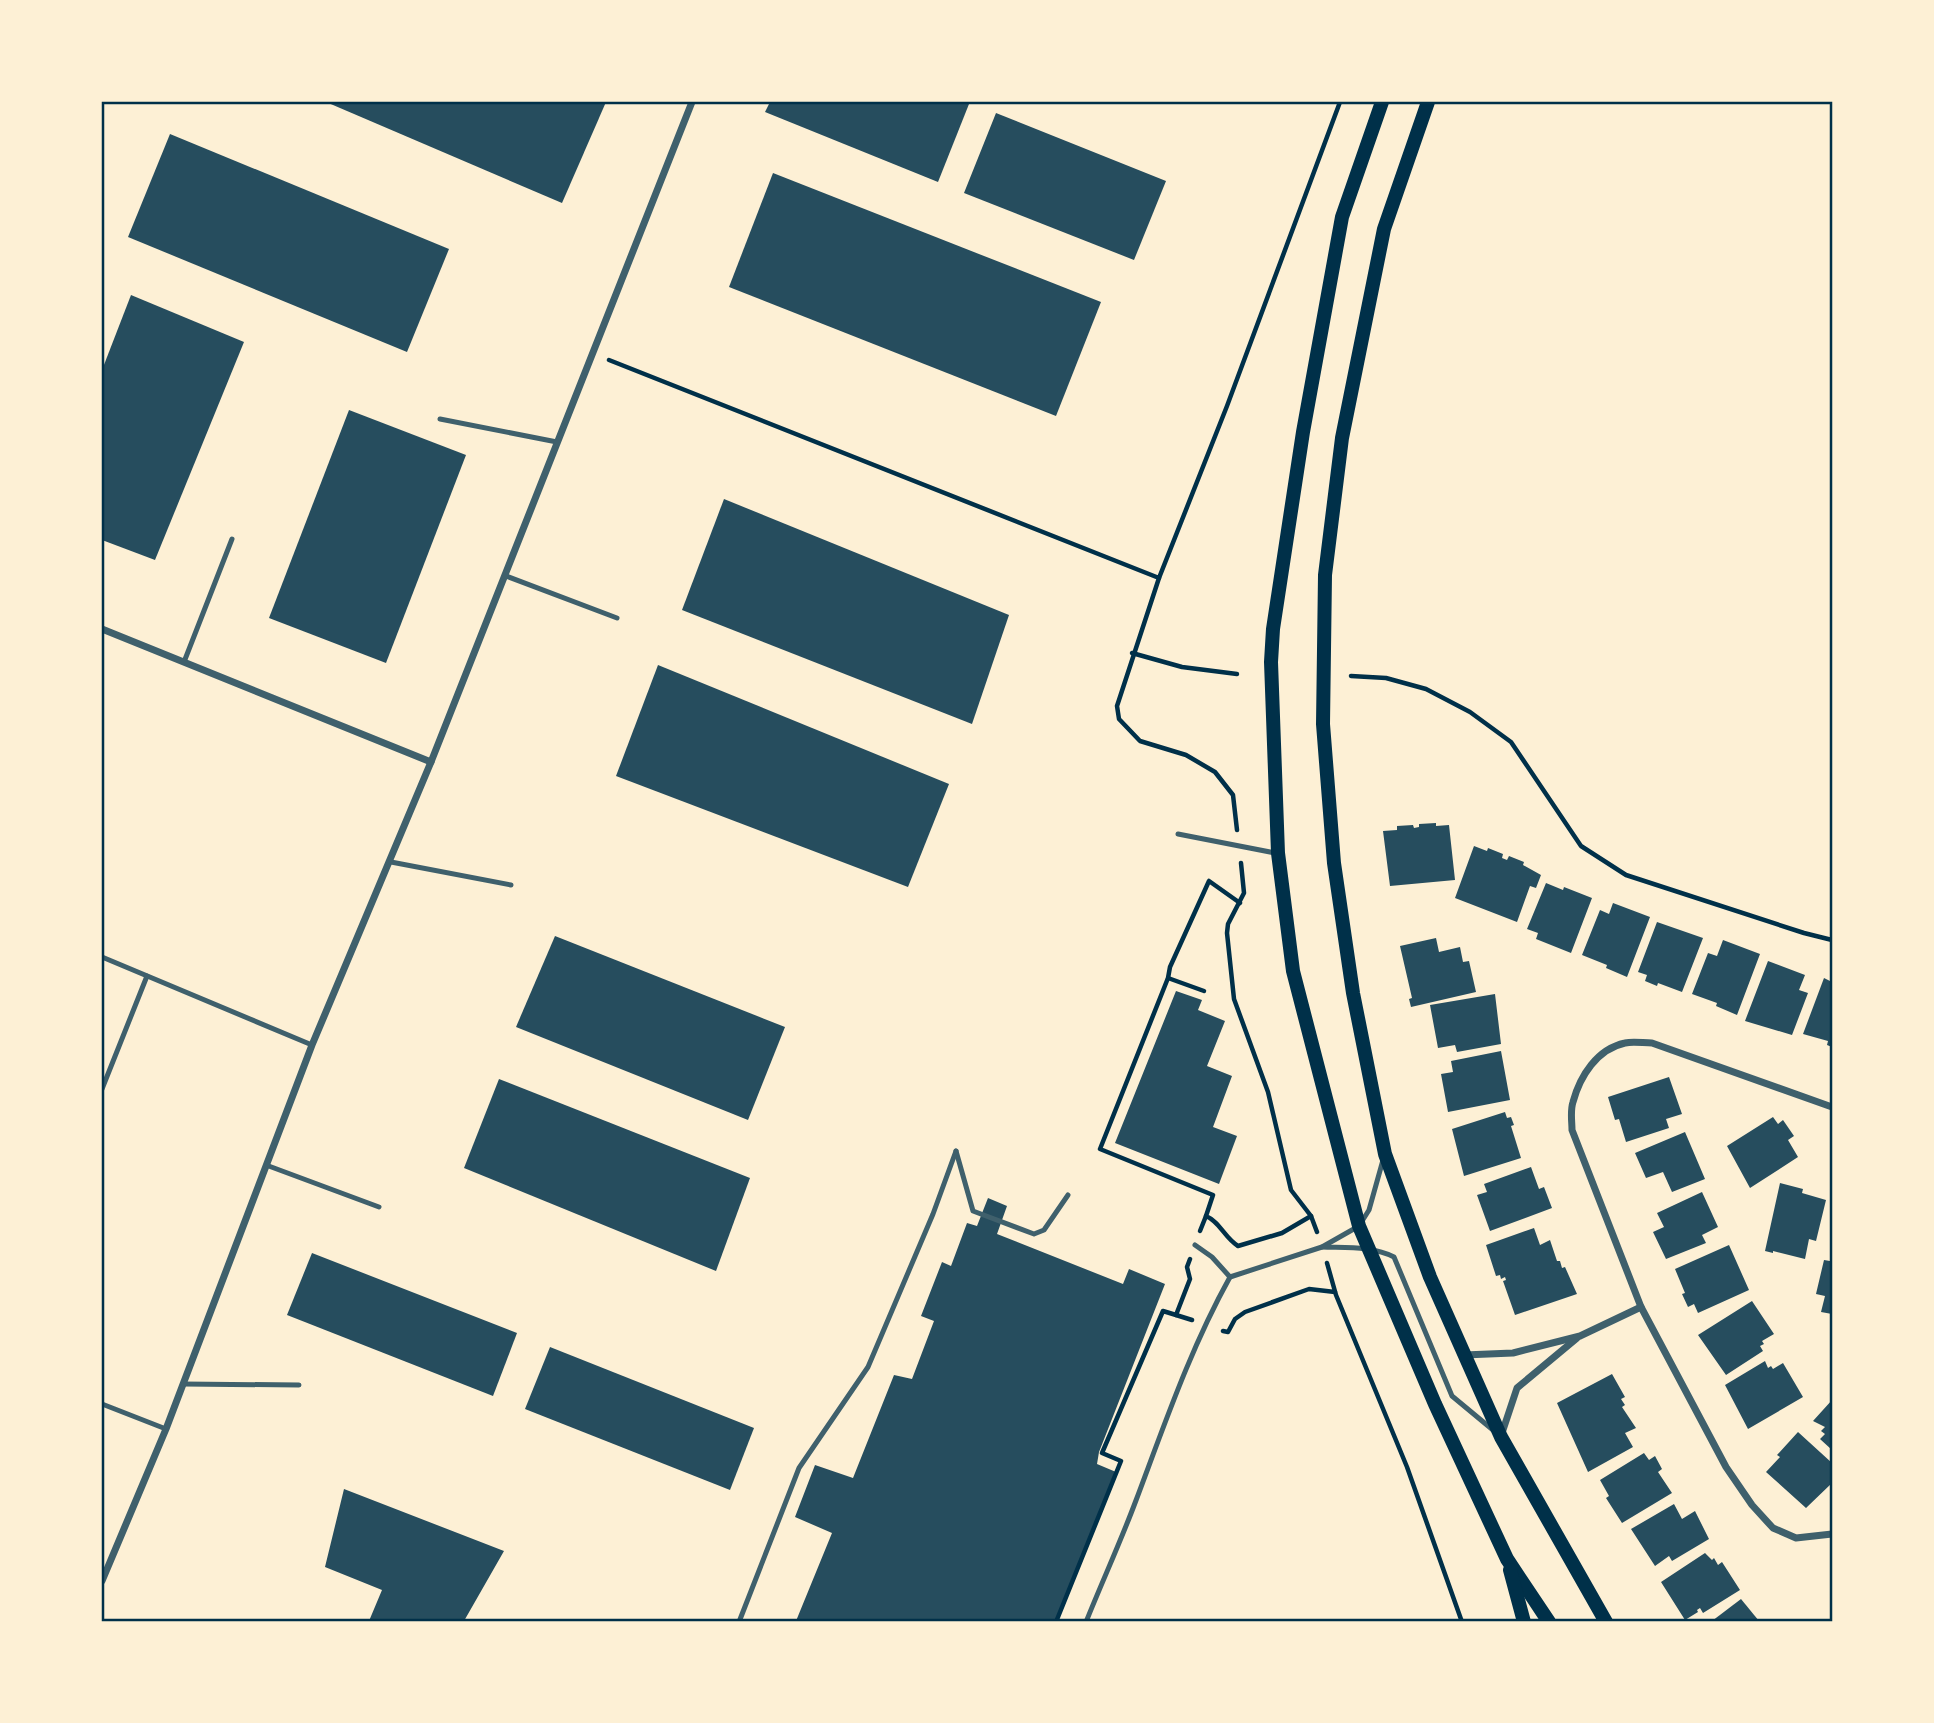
<svg xmlns="http://www.w3.org/2000/svg" width="1934" height="1723" viewBox="0 0 1934 1723" font-family="'Fira Sans Condensed',sans-serif">
	<rect width="100%" height="100%" fill="#fdf0d5"/>
	<g fill="#264d5e">
		<path d="M326,102H606L562,203Z"/>
		<path d="M770,102H964L969,104L938,182L765,112Z"/>
		<path d="M996,113L1166,181L1134,260L964,193Z"/>
		<path d="M170,134L449,249L407,352L128,237Z"/>
		<path d="M773,173L1101,302L1056,416L729,287Z"/>
		<path d="M131,295L244,342L155,560L102,540V370Z"/>
		<path d="M349,410L466,455L386,663L269,618Z"/>
		<path d="M724,499L1009,615L972,724L682,610Z"/>
		<path d="M658,665L949,784L908,887L616,776Z"/>
		<path d="M1436,823V826L1449,825L1455,880L1390,886L1383,831L1397,830V826L1413,825L1414,828L1419,827V824Z"/>
		<path d="M1474,846L1487,851L1488,848L1503,854L1502,858L1507,860L1509,856L1524,862L1523,865L1541,875L1536,888L1530,886L1517,922L1455,898Z"/>
		<path d="M1546,883L1563,890L1564,887L1592,898L1571,953L1536,939L1538,933L1527,929Z"/>
		<path d="M1613,903L1650,917L1627,977L1606,968L1607,965L1582,955L1600,910L1609,914Z"/>
		<path d="M1657,922L1703,938L1682,992L1658,983L1657,986L1645,981L1647,975L1638,972Z"/>
		<path d="M555,936L785,1027L748,1120L516,1027Z"/>
		<path d="M1436,938L1439,952L1460,947L1463,962L1469,961L1476,992L1411,1007L1409,999L1412,998L1400,946Z"/>
		<path d="M1723,940L1760,954L1737,1015L1716,1006L1717,1003L1692,994L1708,953L1717,956Z"/>
		<path d="M1768,961L1805,975L1799,990L1808,993L1792,1035L1745,1021Z"/>
		<path d="M1824,978L1832,982V1047L1827,1045L1828,1041L1803,1034Z"/>
		<path d="M1176,991L1202,1000L1198,1010L1225,1021L1207,1066L1232,1076L1213,1127L1237,1136L1219,1184L1115,1143Z"/>
		<path d="M1495,994L1501,1044L1457,1052L1455,1045L1438,1048L1430,1005Z"/>
		<path d="M1501,1051L1510,1100L1448,1112L1441,1074L1453,1072L1451,1061Z"/>
		<path d="M1669,1077L1682,1114L1666,1119L1669,1128L1626,1142L1619,1119L1615,1120L1608,1097Z"/>
		<path d="M499,1079L750,1178L716,1271L464,1168Z"/>
		<path d="M1505,1112L1507,1118L1511,1117L1514,1125L1511,1126L1521,1158L1464,1176L1452,1129Z"/>
		<path d="M1773,1117L1778,1124L1783,1120L1794,1136L1788,1140L1798,1157L1750,1188L1727,1146Z"/>
		<path d="M1685,1132L1705,1179L1672,1192L1663,1172L1646,1178L1635,1153Z"/>
		<path d="M1531,1167L1539,1189L1544,1187L1552,1208L1490,1231L1477,1195L1487,1192L1484,1184Z"/>
		<path d="M1780,1183L1803,1189L1802,1193L1826,1200L1816,1241L1809,1239L1805,1259L1773,1251V1253L1765,1251Z"/>
		<path d="M1702,1192L1718,1227L1702,1235L1706,1243L1666,1259L1653,1232L1664,1227L1657,1213Z"/>
		<path d="M988,1198L1007,1206L997,1234L1123,1284L1129,1269L1165,1284L1099,1452L1097,1464L1116,1472L1057,1621H796L832,1533L795,1517L815,1465L853,1478L894,1375L912,1379L934,1321L921,1316L942,1262L951,1266L967,1223L977,1226Z"/>
		<path d="M1534,1228L1540,1245L1550,1240L1557,1261H1560L1562,1268L1565,1267L1577,1294L1515,1315L1503,1281L1506,1280L1505,1277L1501,1279L1500,1275L1496,1276L1486,1245Z"/>
		<path d="M1729,1245L1749,1290L1698,1313L1694,1304L1688,1307L1682,1294L1685,1293L1675,1269Z"/>
		<path d="M312,1253L517,1333L493,1396L287,1315Z"/>
		<path d="M1832,1254V1314L1821,1312L1825,1296L1816,1294L1824,1260L1830,1261Z"/>
		<path d="M1752,1301L1774,1334L1762,1341L1764,1344L1760,1346L1763,1351L1726,1375L1698,1335Z"/>
		<path d="M550,1347L754,1428L730,1490L525,1409Z"/>
		<path d="M1765,1361L1768,1368L1771,1366L1773,1369L1783,1363L1803,1397L1748,1429L1725,1385Z"/>
		<path d="M1612,1374L1625,1397L1621,1399L1625,1405L1622,1407L1636,1428L1625,1433L1633,1447L1588,1472L1557,1403Z"/>
		<path d="M1832,1400V1450L1820,1439L1825,1434L1821,1431L1825,1427L1813,1421Z"/>
		<path d="M1798,1432L1832,1463V1483L1806,1508L1766,1472L1780,1457L1777,1455Z"/>
		<path d="M1644,1453L1649,1460L1655,1456L1662,1469L1658,1472L1672,1493L1622,1523L1606,1498L1609,1496L1600,1480Z"/>
		<path d="M344,1489L504,1551L464,1621H369L382,1590L325,1567Z"/>
		<path d="M1674,1504L1682,1519L1695,1511L1709,1539L1672,1561L1669,1556L1655,1566L1631,1529Z"/>
		<path d="M1705,1553L1712,1560L1714,1558L1718,1565L1722,1562L1740,1590L1703,1613L1700,1608L1697,1610L1698,1612L1685,1620L1661,1582Z"/>
		<path d="M1741,1599L1759,1621H1712Z"/>
	</g>
	<g fill="none" stroke-linecap="round" stroke-linejoin="round">
		<g stroke="#003049" stroke-width="4.5">
			<path d="M609,360L1159,578L1227,406L1340,102"/>
			<path d="M1159,578L1117,706L1119,719L1140,741L1186,755L1215,772L1233,795L1237,830"/>
			<path d="M1132,653L1182,667L1237,674"/>
			<path d="M1351,676L1386,678L1426,689L1470,712L1511,742L1581,846L1626,875L1804,933L1832,940"/>
			<path d="M1241,863L1244,893L1228,924L1227,933L1234,999L1268,1092L1291,1190L1311,1216L1317,1232"/>
			<path d="M1240,903L1209,881L1170,967L1168,978L1100,1149L1213,1195L1206,1216C1220,1222 1224,1237 1238,1246L1282,1233L1311,1216"/>
			<path d="M1168,978L1204,991"/>
			<path d="M1200,1231L1206,1216"/>
			<path d="M1190,1259L1187,1267L1190,1279L1176,1315L1192,1320"/>
			<path d="M1327,1263L1336,1295L1407,1467L1462,1622"/>
			<path d="M1223,1331L1228,1332L1235,1319L1245,1312L1309,1289L1335,1292"/>
			<path d="M1056,1622L1121,1461L1102,1453L1163,1311L1176,1315"/>
		</g>
		<g stroke="#3f606c" stroke-width="5">
			<path d="M440,419L557,442"/>
			<path d="M506,576L617,618"/>
			<path d="M184,662L232,539"/>
			<path d="M1178,834L1275,853"/>
			<path d="M391,862L511,885"/>
			<path d="M102,957L312,1045"/>
			<path d="M102,1089L147,976"/>
			<path d="M956,1151L973,1211L1034,1234L1044,1230L1068,1195"/>
			<path d="M266,1165L379,1207"/>
			<path d="M1195,1245L1212,1257L1230,1277L1322,1247L1359,1226L1369,1210L1383,1160"/>
			<path d="M1322,1247C1345,1248 1373,1246 1394,1257L1452,1396L1493,1430"/>
			<path d="M183,1384L299,1385"/>
			<path d="M102,1404L166,1429"/>
			<path d="M739,1622L799,1468L868,1367L933,1214L956,1151"/>
			<path d="M1086,1622C1102,1582 1120,1543 1135,1503C1164,1426 1190,1349 1230,1277"/>
		</g>
		<g stroke="#3f606c" stroke-width="7">
			<path d="M102,629L431,762"/>
			<path d="M1832,1107L1652,1043C1643,1043 1633,1041 1625,1043C1597,1049 1580,1076 1573,1102C1570,1111 1572,1121 1572,1130L1641,1307L1726,1467L1752,1505L1773,1528L1796,1538L1832,1534"/>
			<path d="M1464,1355L1513,1353L1580,1336L1641,1307"/>
			<path d="M1501,1436L1517,1388L1577,1338"/>
			<path d="M102,1581L166,1429L312,1045L431,762L692,102"/>
		</g>
		<g stroke="#003049" stroke-width="14">
			<path d="M1382,102L1342,217L1303,432L1273,629L1271,662L1278,853L1293,971L1359,1226L1435,1404L1507,1559L1549,1622"/>
			<path d="M1428,102L1384,229L1342,438L1325,575L1323,724L1334,863L1353,993L1385,1154L1430,1277L1501,1437L1606,1622"/>
			<path d="M1510,1570L1524,1622"/>
		</g>
	</g>
	<rect width="1934" height="1723" fill="none" stroke="#fdf0d5" stroke-width="206"/>
	<rect x="103" y="103" width="1728" height="1517" fill="none" stroke="#003049" stroke-width="2.5"/>
</svg>
